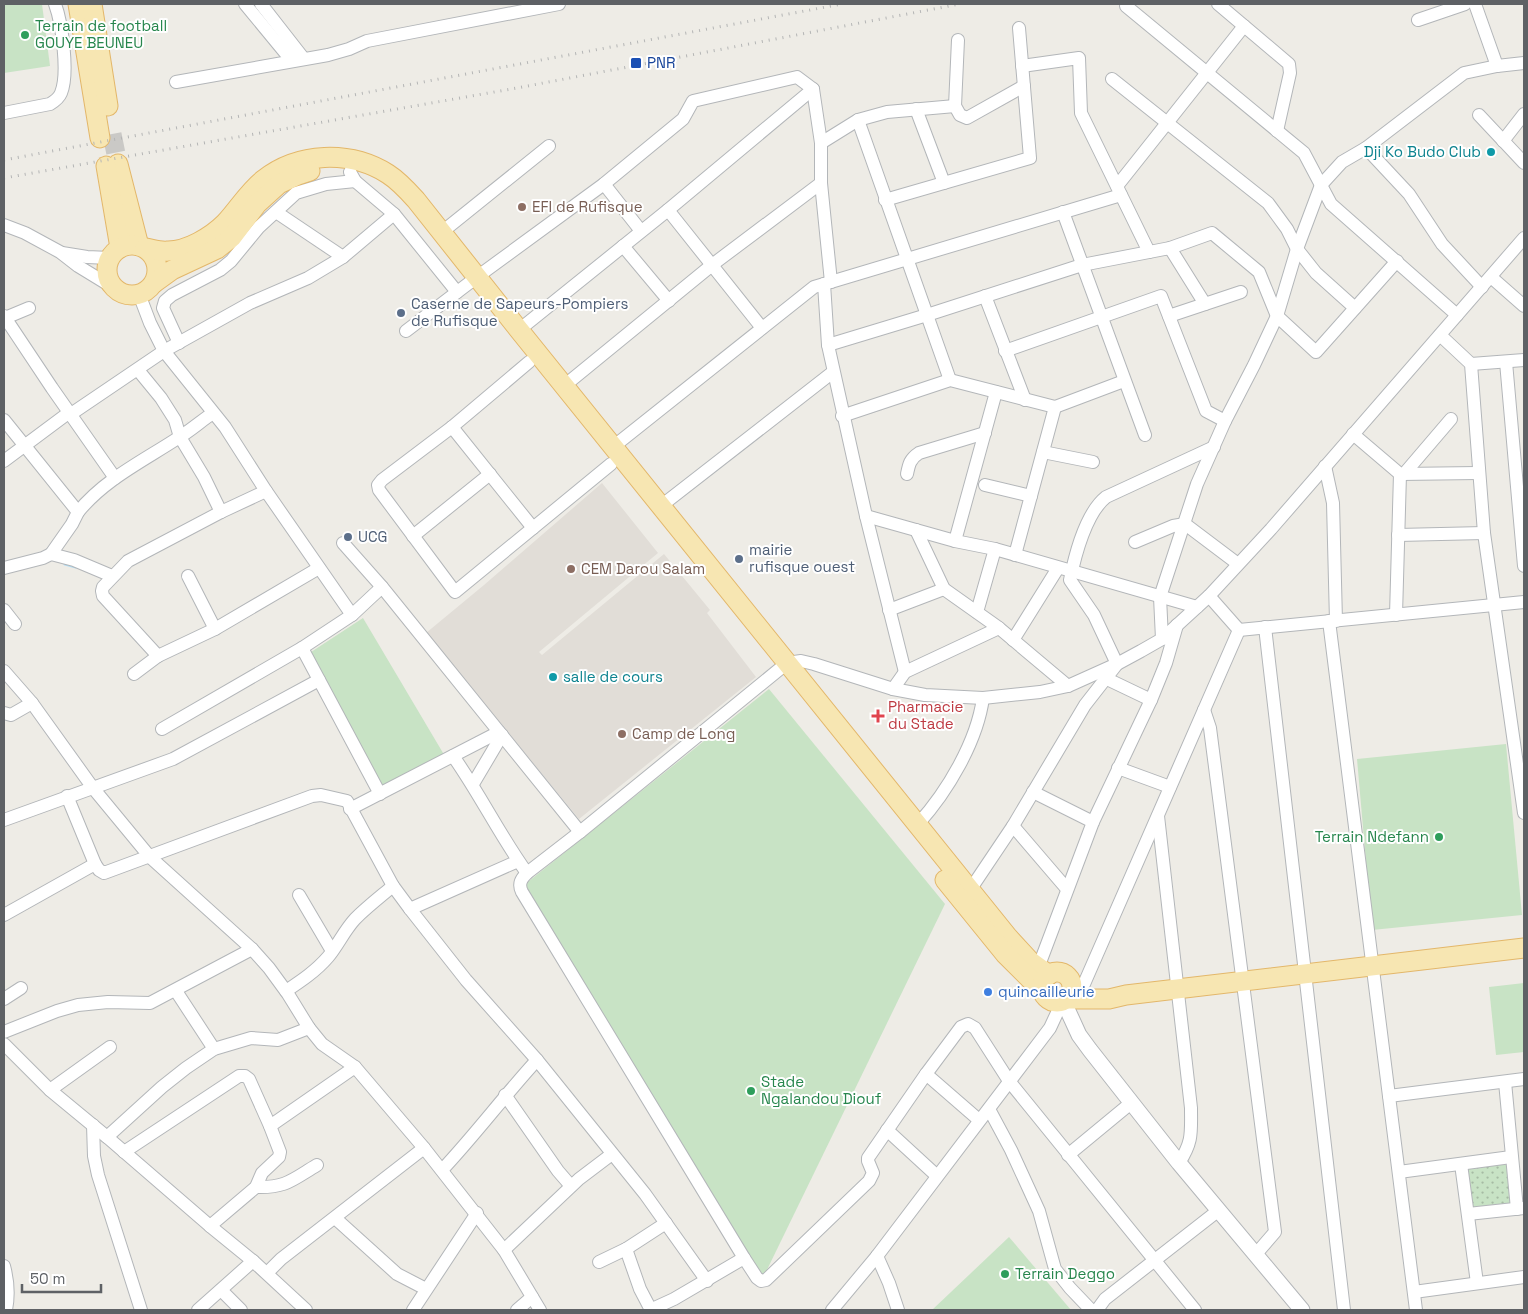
<svg xmlns="http://www.w3.org/2000/svg" width="1528" height="1314" viewBox="0 0 1528 1314" font-family="'Space Grotesk',sans-serif">
	<defs>
		<pattern id="park-dots" width="8" height="8" patternUnits="userSpaceOnUse" patternTransform="scale(1.25)"><rect width="8" height="8" fill="#c8e3c5"/><path d="M2 2h.1M6 6h.1" fill="none" stroke="#a6bba4" stroke-width="1.8" stroke-linecap="round"/></pattern>
	</defs>
	<rect width="100%" height="100%" fill="#eeece6"/>
	<path fill="#e1ddd7" d="M602,483L658,553L539,652L542,655L664,554L710,610L707,613L756,677L579,819L426,633L484,585Z"/>
	<path fill="url(#park-dots)" d="M1508,1164L1512,1204L1472,1208L1468,1169Z"/>
	<g fill="#c8e3c5">
		<path d="M4,4H42L50,66L4,73Z"/>
		<path d="M363,618L446,758L380,793L305,656Z"/>
		<path d="M769,689L945,904L763,1278L524,885Z"/>
		<path d="M1506,744L1522,915L1372,930L1357,759Z"/>
		<path d="M1524,983V1052L1496,1055L1489,987Z"/>
		<path d="M1009,1237L1071,1310H932Z"/>
	</g>
	<g fill="none" stroke-linecap="round" stroke-linejoin="round">
		<path stroke="#aeddf6" stroke-width="3" d="M64,562L65,564L76,567"/>
		<path stroke="#cac9c6" stroke-width="19" stroke-dasharray="19 9" stroke-linecap="butt" d="M112,134L118,164"/>
		<defs>
			<g id="minor">
				<path d="M245,4L292,61"/>
				<path d="M261,4L304,59"/>
				<path d="M1218,4L1289,64L1290,73L1277,131"/>
				<path d="M1475,4L1497,66"/>
				<path d="M1126,6L1304,153L1331,204L1457,315"/>
				<path d="M1418,20L1465,4"/>
				<path d="M958,40L955,106L960,115L967,118L1024,86"/>
				<path d="M1022,66L1079,58L1081,113L1149,252"/>
				<path d="M1112,79L1268,203L1287,229L1297,249L1316,273L1355,308"/>
				<path d="M176,82L328,55L349,49L367,41L559,4"/>
				<path d="M916,109L944,183"/>
				<path d="M4,113L50,104C55,101 59,98 61,93C69,74 62,23 55,4"/>
				<path d="M1479,115L1524,163"/>
				<path d="M858,120L950,380"/>
				<path d="M1503,141L1524,114"/>
				<path d="M821,143L858,120L887,112L955,106"/>
				<path d="M1366,148L1409,194L1442,244L1482,287"/>
				<path d="M350,172L355,181L394,214L457,292"/>
				<path d="M604,184L641,231"/>
				<path d="M1117,186L1244,26"/>
				<path d="M885,200L1030,158L1019,28"/>
				<path d="M668,210L762,328"/>
				<path d="M276,212L343,257"/>
				<path d="M1063,212L1145,435"/>
				<path d="M4,225L25,233L60,252L78,266L114,288"/>
				<path d="M442,232L549,146"/>
				<path d="M623,246L669,301"/>
				<path d="M1170,248L1205,304"/>
				<path d="M62,253L87,257L110,258"/>
				<path d="M1491,277L1524,306"/>
				<path d="M824,284L828,345L866,516L905,672"/>
				<path d="M139,294L150,323L164,351L225,427L266,491L352,615"/>
				<path d="M985,296L1025,400"/>
				<path d="M4,316L52,388L115,478"/>
				<path d="M1169,316L1241,292"/>
				<path d="M5,318L29,308"/>
				<path d="M519,330L668,210L813,89"/>
				<path d="M406,331L477,277L604,184L683,119L693,101L797,77L813,89L821,143V183L831,282"/>
				<path d="M1440,335L1471,364L1484,533L1524,813"/>
				<path d="M179,343L163,308L165,301L172,295L220,270L231,261L259,227L296,193L326,184L355,181"/>
				<path d="M828,345L927,315L1082,265L1170,248L1212,233L1259,272L1277,316L1316,352L1397,261"/>
				<path d="M1005,351L1161,296L1206,411L1225,421"/>
				<path d="M529,362L452,427L382,480L378,485L379,490L455,592L611,464"/>
				<path d="M1506,362L1524,566"/>
				<path d="M1471,364L1524,360"/>
				<path d="M138,370L161,398L175,420L180,437L204,477L221,512"/>
				<path d="M564,386L712,265L821,183"/>
				<path d="M842,416L950,380L1055,407L1124,381"/>
				<path d="M4,420L78,512L72,524L51,554"/>
				<path d="M452,427L533,528"/>
				<path d="M1353,434L1400,474L1478,473"/>
				<path d="M613,447L814,287L1121,195"/>
				<path d="M1043,452L1093,462"/>
				<path d="M4,461L67,414H71L164,351L250,303L308,278L343,257L394,214"/>
				<path d="M1325,466L1333,503L1336,621"/>
				<path d="M907,474C909,464 910,459 919,453L985,433"/>
				<path d="M1404,474L1451,419"/>
				<path d="M985,485L1031,496"/>
				<path d="M661,506L833,372"/>
				<path d="M78,512C105,479 143,461 178,438C190,431 201,421 213,413"/>
				<path d="M866,516L955,541L995,549L1197,607"/>
				<path d="M916,530L944,589L999,628L1068,686"/>
				<path d="M1398,535L1484,533"/>
				<path d="M413,536L490,474"/>
				<path d="M955,541L996,392"/>
				<path d="M1135,542L1173,526L1185,524L1238,564"/>
				<path d="M343,543L382,587L580,832"/>
				<path d="M1015,555L1055,407"/>
				<path d="M4,568L43,558L51,554L74,560L112,576"/>
				<path d="M188,576L215,629"/>
				<path d="M1209,596L1239,630"/>
				<path d="M4,610L15,624"/>
				<path d="M889,610L944,589"/>
				<path d="M977,612L995,549"/>
				<path d="M1396,615L1400,474"/>
				<path d="M1329,621L1416,1310"/>
				<path d="M1265,627L1344,1310"/>
				<path d="M1239,630L1524,602"/>
				<path d="M1162,639L1160,597L1197,484L1225,421L1254,365L1277,316L1297,249L1321,185L1342,162L1366,148L1464,73L1497,66L1524,63"/>
				<path d="M1013,640L1058,568"/>
				<path d="M302,648L380,794"/>
				<path d="M158,656L103,596L102,591L103,587L128,561L221,512L266,491"/>
				<path d="M4,671L32,703L93,788L150,857L252,949L269,968L288,994L309,1028L322,1044L355,1067L424,1148L504,1250L540,1310"/>
				<path d="M134,674L158,656L215,629L319,568"/>
				<path d="M1105,678L1151,700"/>
				<path d="M893,689L905,672L999,628"/>
				<path d="M1204,710L1210,728L1275,1232L1256,1254"/>
				<path d="M4,713L11,715L32,703"/>
				<path d="M162,729L302,648L352,615L382,587"/>
				<path d="M453,756C480,794 500,836 527,873"/>
				<path d="M1118,768L1170,787"/>
				<path d="M473,784L502,735"/>
				<path d="M1033,792L1093,822"/>
				<path d="M67,796L95,864L99,870L104,873L312,796L321,795L347,801L393,886L410,909L466,980L537,1060L645,1194L707,1281"/>
				<path d="M350,809L499,732"/>
				<path d="M1158,816L1191,1108C1191,1133 1193,1141 1179,1163"/>
				<path d="M4,820L173,759L319,680"/>
				<path d="M918,824C947,792 977,742 983,698"/>
				<path d="M1013,826L1067,889"/>
				<path d="M970,890L1013,826L1085,705L1117,664L1094,615L1070,580C1075,555 1086,513 1106,497L1214,447"/>
				<path d="M299,895L332,951"/>
				<path d="M410,909L518,861"/>
				<path d="M4,915L95,864"/>
				<path d="M1038,968L1093,822L1151,700L1166,663L1177,625"/>
				<path d="M1084,984L1239,630"/>
				<path d="M176,991L214,1049"/>
				<path d="M286,991C301,981 316,971 328,957C338,945 344,931 355,919C367,907 380,897 393,886"/>
				<path d="M4,999L21,988"/>
				<path d="M4,1032L57,1011L78,1005L108,1002L150,1003L252,949"/>
				<path d="M4,1044L50,1090L107,1137L210,1226L253,1261L306,1310"/>
				<path d="M926,1074L979,1120"/>
				<path d="M1505,1082L1517,1209"/>
				<path d="M50,1090L110,1047"/>
				<path d="M505,1095L558,1171L571,1186"/>
				<path d="M1389,1096L1524,1079"/>
				<path d="M989,1109L1011,1150L1039,1211L1055,1269L1070,1288L1091,1310"/>
				<path d="M93,1125L94,1156L98,1175L141,1310"/>
				<path d="M270,1126L355,1067"/>
				<path d="M887,1130L937,1176"/>
				<path d="M107,1137L162,1087L186,1068L214,1049L251,1038L278,1040L309,1028"/>
				<path d="M124,1152L239,1076H245L249,1079L270,1126L280,1152L279,1157L262,1173L256,1187L210,1226"/>
				<path d="M1068,1155L1131,1103"/>
				<path d="M1461,1164L1477,1283"/>
				<path d="M442,1170C475,1135 504,1096 537,1060"/>
				<path d="M1399,1172L1511,1157"/>
				<path d="M256,1187C286,1188 292,1180 317,1165"/>
				<path d="M1468,1214L1524,1208"/>
				<path d="M335,1218L397,1274L426,1289"/>
				<path d="M626,1249L640,1289L651,1310"/>
				<path d="M504,1250L579,1179L612,1154"/>
				<path d="M877,1256L889,1283L898,1310"/>
				<path d="M599,1262L626,1249L666,1223"/>
				<path d="M4,1266C8,1281 9,1295 6,1310"/>
				<path d="M267,1273L281,1259L424,1148"/>
				<path d="M221,1290L241,1310"/>
				<path d="M1414,1292L1524,1277"/>
				<path d="M198,1310L253,1261"/>
				<path d="M413,1310L477,1213"/>
				<path d="M517,1310L532,1297"/>
				<path d="M650,1310L674,1299L744,1258"/>
				<path d="M832,1310L877,1256L1050,1028L1063,1000"/>
				<path d="M1097,1310L1105,1299L1219,1210"/>
				<path d="M1195,1310L1009,1081L975,1028L968,1024L961,1027L926,1074L868,1158V1161L873,1173L869,1181L766,1280L761,1281L757,1278L744,1258L522,892C518,884 521,879 527,873L580,832L787,663L801,661L814,664L893,689L925,695L983,698L1040,692L1068,686L1117,664L1141,651L1162,639L1209,596L1271,529L1524,238"/>
			</g>
			<path id="tertiary" d="M1063,1000L1079,1035L1090,1050L1179,1163L1302,1310"/>
			<g id="primary">
				<path d="M78,4L100,138"/>
				<path d="M92,4L108,106"/>
				<path d="M118,164L139,246"/>
				<path d="M106,166L120,248"/>
				<circle cx="132" cy="270" r="25"/>
				<path d="M145,248C152,249 160,252 168,251C187,251 211,237 225,223C238,209 248,192 263,180C298,152 350,150 388,174C399,181 407,190 416,200L519,330L1008,937L1031,962L1049,975"/>
				<path d="M154,283L172,270L217,249L232,237L257,204L279,184L298,175L310,171"/>
				<path d="M945,880L1005,954L1044,993"/>
				<circle cx="1057" cy="987" r="15"/>
				<path d="M1066,999H1109L1126,995L1524,948"/>
			</g>
		</defs>
		<use href="#minor" stroke="#b3b6b9" stroke-width="14"/>
		<use href="#tertiary" stroke="#b3b6b9" stroke-width="17"/>
		<use href="#primary" stroke="#e3b76a" stroke-width="21"/>
		<use href="#minor" stroke="#fff" stroke-width="12"/>
		<use href="#tertiary" stroke="#fff" stroke-width="15"/>
		<use href="#primary" stroke="#f7e6b2" stroke-width="19"/>
		<g stroke="#b4b5b5" stroke-width="3" stroke-dasharray="1 6" stroke-linecap="butt">
			<path d="M4,160L842,4"/>
			<path d="M4,178L517,88L960,4"/>
		</g>
	</g>
	<g fill="#2e9e5b" stroke="#fff" stroke-width="2">
		<circle cx="25" cy="35" r="5"/>
		<circle cx="1439" cy="837" r="5"/>
		<circle cx="751" cy="1091" r="5"/>
		<circle cx="1005" cy="1274" r="5"/>
	</g>
	<rect fill="#1a4fb4" stroke="#fff" stroke-width="2" x="630" y="57" width="12" height="12" rx="2.5"/>
	<g fill="#0f9aa8" stroke="#fff" stroke-width="2">
		<circle cx="1491" cy="152" r="5"/>
		<circle cx="553" cy="677" r="5"/>
	</g>
	<g fill="#8d6e63" stroke="#fff" stroke-width="2">
		<circle cx="522" cy="207" r="5"/>
		<circle cx="571" cy="569" r="5"/>
		<circle cx="622" cy="734" r="5"/>
	</g>
	<g fill="#5c6f8a" stroke="#fff" stroke-width="2">
		<circle cx="401" cy="313" r="5"/>
		<circle cx="348" cy="537" r="5"/>
		<circle cx="739" cy="559" r="5"/>
	</g>
	<path fill="#e0444e" stroke="#fff" stroke-width="2" d="M875.5 708.5h5v5h5v5h-5v5h-5v-5h-5v-5h5z"/>
	<circle fill="#3f7fe0" stroke="#fff" stroke-width="2" cx="988" cy="992" r="5"/>
	<g text-anchor="middle" stroke-width="4" stroke-linejoin="round" paint-order="stroke">
		<g font-size="15" fill="#27864d" stroke="#fff" text-anchor="start">
			<text x="35" y="31">Terrain de football<tspan x="35" dy="17">GOUYE BEUNEU</tspan></text>
			<text x="1429" y="842" text-anchor="end">Terrain Ndefann</text>
			<text x="761" y="1087">Stade<tspan x="761" dy="17">Ngalandou Diouf</tspan></text>
			<text x="1015" y="1279">Terrain Deggo</text>
		</g>
		<g font-size="15" fill="#164399" stroke="#fff" text-anchor="start">
			<text x="647" y="68">PNR</text>
		</g>
		<g font-size="15" fill="#0d838f" stroke="#fff" text-anchor="end">
			<text x="1481" y="157">Dji Ko Budo Club</text>
			<text x="563" y="682" text-anchor="start">salle de cours</text>
		</g>
		<g font-size="15" fill="#785e54" stroke="#fff" text-anchor="start">
			<text x="532" y="212">EFI de Rufisque</text>
			<text x="581" y="574">CEM Darou Salam</text>
			<text x="632" y="739">Camp de Long</text>
		</g>
		<g font-size="15" fill="#4e5e75" stroke="#fff" text-anchor="start">
			<text x="411" y="309">Caserne de Sapeurs-Pompiers<tspan x="411" dy="17">de Rufisque</tspan></text>
			<text x="358" y="542">UCG</text>
			<text x="749" y="555">mairie<tspan x="749" dy="17">rufisque ouest</tspan></text>
		</g>
		<g font-size="15" fill="#be3a42" stroke="#fff" text-anchor="start">
			<text x="888" y="712">Pharmacie<tspan x="888" dy="17">du Stade</tspan></text>
		</g>
		<g font-size="15" fill="#366cbe" stroke="#fff" text-anchor="start">
			<text x="998" y="997">quincailleurie</text>
		</g>
	</g>
	<rect width="1528" height="1314" fill="none" stroke="#5e6165" stroke-width="10"/>
	<path d="M22 1284v8h79v-8" fill="none" stroke="#5e6165" stroke-width="2.5"/>
	<text x="30" y="1284" font-size="15" fill="#5e6165" stroke="#ffffff" stroke-width="4" paint-order="stroke">50 m</text>
</svg>
